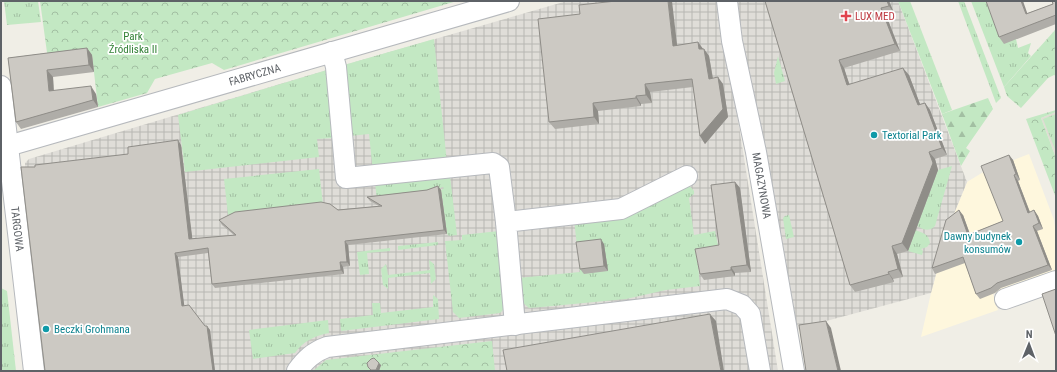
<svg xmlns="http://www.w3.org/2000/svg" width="1057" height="372" viewBox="0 0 1057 372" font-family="'Roboto Condensed',sans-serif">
	<defs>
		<pattern id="industrial-grid" width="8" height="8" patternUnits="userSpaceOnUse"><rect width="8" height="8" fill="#dfddd8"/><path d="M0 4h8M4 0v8" fill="none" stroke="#b8b7b3"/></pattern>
		<pattern id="grass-tufts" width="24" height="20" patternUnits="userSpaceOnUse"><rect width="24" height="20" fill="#c3e8c3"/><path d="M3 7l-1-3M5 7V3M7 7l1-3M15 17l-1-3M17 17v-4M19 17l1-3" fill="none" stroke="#a2bfa2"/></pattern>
		<pattern id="forest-firs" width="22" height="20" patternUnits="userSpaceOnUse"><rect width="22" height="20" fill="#c3e8c3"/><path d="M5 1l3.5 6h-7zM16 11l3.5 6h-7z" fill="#a2bfa2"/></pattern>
		<pattern id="park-crowns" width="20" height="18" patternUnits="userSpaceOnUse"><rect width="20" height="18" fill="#c3e8c3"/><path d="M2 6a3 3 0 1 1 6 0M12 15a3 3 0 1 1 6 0" fill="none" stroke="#a2bfa2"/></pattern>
	</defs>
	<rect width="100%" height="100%" fill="#f0eee6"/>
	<path fill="#fef7dd" d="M1029,154L1054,220L1056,234V271L993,294L998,310L921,337L931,293L949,226L967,182L985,171Z"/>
	<g fill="url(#industrial-grid)">
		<path d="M567,1H719L778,371H48L25,169V163L29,159L327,70Z"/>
		<path d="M736,1H898L967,182L949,226L931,293L800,328L797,331L743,58Z"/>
	</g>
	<path fill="#e0ddd4" d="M1056,112V158L1041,118Z"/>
	<g fill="url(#grass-tufts)">
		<path d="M4,1H38L41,22L7,25Z"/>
		<path d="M898,1H910L952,110L942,114Z"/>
		<path d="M958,1H964L1001,98L996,103Z"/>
		<path d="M971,1H987L1016,39L1018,48L1031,43L1028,53L1031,56L1004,87Z"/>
		<path d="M434,39L447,163L373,172L369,134L350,136L344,65Z"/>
		<path d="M778,56L785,81L776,84L774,73Z"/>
		<path d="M327,70L333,138L317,139L319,157L185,172L178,115Z"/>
		<path d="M1056,114V152L1043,119Z"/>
		<path d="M952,166L935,226C929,232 924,230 917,226L938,170Z"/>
		<path d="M319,169L323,205L228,215L224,179Z"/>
		<path d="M450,176L457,235L449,236L447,234L441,190L444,188L442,187L435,192L377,200L375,183Z"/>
		<path d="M689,185L694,191V194L689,198L694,235L715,231L719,250L697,254L700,286L666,290L626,299L542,307L529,308L522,302L518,278L580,272L574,220L638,212Z"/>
		<path d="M789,215L794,237L786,239L783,218L785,216Z"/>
		<path d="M915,230C923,233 929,234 930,243L927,247L921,249L923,251L922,255L908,251Z"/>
		<path d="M499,231L506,307L500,313L459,318L453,312L445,241L462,240V235Z"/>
		<path d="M438,242V245L398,250V246Z"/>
		<path d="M390,248V251L367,253L369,274L360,275L357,252Z"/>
		<path d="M429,260L434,264L436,279L431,284L430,273L388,278V289L383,285L381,269L386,264L388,275L430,270Z"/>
		<path d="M1,288L7,291L16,371H1Z"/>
		<path d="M433,295L438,299L439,319L341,331L340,319L373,315L372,303H380L381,313L433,307Z"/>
		<path d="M328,320L329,333C316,335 302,342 295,353L253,359L249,330Z"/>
	</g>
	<path fill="url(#forest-firs)" d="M988,98L993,109L966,148L970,151L961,166L942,114Z"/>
	<g fill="url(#park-crowns)">
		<path d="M40,1H457L224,70L212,63L155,79L147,93L98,107L92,55L48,60Z"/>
		<path d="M1056,29V76L1054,75L1048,78L1021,108L1007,96L1004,87Z"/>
		<path d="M1056,110V112L1041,118L1056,158V198L1026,119Z"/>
		<path d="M492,341L495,371H313L326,360Z"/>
	</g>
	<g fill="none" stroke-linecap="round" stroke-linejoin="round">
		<defs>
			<g id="minor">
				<path id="s1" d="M727,1L732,41L756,152L794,371"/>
				<path d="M332,52L336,67L346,178L493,163L499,167L506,222"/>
				<path id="s2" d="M1,86L34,371"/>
				<path id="s3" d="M1,148L509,1"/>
				<path d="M1005,299L1056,281"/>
				<path d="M515,325L506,222L621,209L687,176"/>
				<path d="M297,371C305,360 313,352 327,347L727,299L742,305L750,314L760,371"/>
			</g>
		</defs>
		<use href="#minor" stroke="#b6b9bd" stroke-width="22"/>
		<use href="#minor" stroke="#fff" stroke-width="20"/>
	</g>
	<g fill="#afada8">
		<path d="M765,1H889L894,13L886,15L900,51L844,68L849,84L909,75L920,104L925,103L930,110L947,155L935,159L938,170L908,251L897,254L903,277L893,279L894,282L855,292L850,285Z"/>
		<path d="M1056,1V24L1004,44L999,37L1028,13L1053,4Z"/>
		<path d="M698,42L703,49H704L709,56L713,78L723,84L728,117L705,144L700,136L693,87L650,92L652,103L641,104V106L598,111L599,124L555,129L549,122L677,45Z"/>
		<path d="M87,48L92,55L94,72L53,77L54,91L96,94L98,107L21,129L16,122L8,58Z"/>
		<path d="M181,145L192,239L234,235L222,225L219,220L379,206L370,201L367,197L427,190L438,186L441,190L447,234L348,245L350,266L343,267L344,274L215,288L212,284L208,253L178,257L184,306L205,326H207L210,330L215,371H45L35,167L128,154Z"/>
		<path d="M1009,155L1013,160L1020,180L1018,181L1030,212L1034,210L1038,216L1043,229L1037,231L1052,270L1001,288L995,293L980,299L976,294L965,263L935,274L932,268L963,215L970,234L1003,221Z"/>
		<path d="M735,182L740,188L751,272L735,273V276L704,280L700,274L719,245Z"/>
		<path d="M604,244L608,271L584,274L580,269Z"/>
		<path d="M381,365L379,371H371L368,367Z"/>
	</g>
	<g fill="#8f8d88">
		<path d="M668,1H672L678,53L673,46Z"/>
		<path d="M887,1H889L894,13L889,6Z"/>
		<path d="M1021,1H1023L1030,21L1026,14Z"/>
		<path d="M881,8L886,15L900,51L895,44Z"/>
		<path d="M698,42L703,49H699Z"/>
		<path d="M87,48L92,55L94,72L89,65Z"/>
		<path d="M704,49L709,56L714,86L709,79Z"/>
		<path d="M839,60L844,68L852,92L847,85Z"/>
		<path d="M903,68L909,75L923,112L918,105Z"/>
		<path d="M47,70L53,77L54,99L49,91Z"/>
		<path d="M718,77L723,84L728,117L705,144L700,136Z"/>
		<path d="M645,84L650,92L652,103L646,95Z"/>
		<path d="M91,86L96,94L98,107L93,100Z"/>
		<path d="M636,96L641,104V106L636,98Z"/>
		<path d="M593,103L598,111L599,124L594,117Z"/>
		<path d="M925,103L930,110L947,155L942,148Z"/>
		<path d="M178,140L181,145L193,244L189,239Z"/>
		<path d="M929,152L935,159L938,170L908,251L902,243Z"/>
		<path d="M1009,155L1013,160L1020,180L1016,174Z"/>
		<path d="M1014,175L1018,181L1032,218L1028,213Z"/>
		<path d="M735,182L740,188L751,272L747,265Z"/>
		<path d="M438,186L441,190L447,234L444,230Z"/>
		<path d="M959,210L963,215L972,240L968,235Z"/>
		<path d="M1034,210L1038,216L1043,229L1039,223Z"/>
		<path d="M1033,226L1037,231L1052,270L1048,265Z"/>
		<path d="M601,239L604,244L608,271L604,266Z"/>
		<path d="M345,241L348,245L350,266L347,262Z"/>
		<path d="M892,246L897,254L903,277L898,269Z"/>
		<path d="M175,253L178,257L185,311L182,306Z"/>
		<path d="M340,262L343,267L344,274L341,270Z"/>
		<path d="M731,267L735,273V276L731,270Z"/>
		<path d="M888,272L893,279L894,282L889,274Z"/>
		<path d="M710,314L716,321L724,371H721Z"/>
		<path d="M826,321L831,328L841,371H838Z"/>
		<path d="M207,326L210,330L215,371H213Z"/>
		<path d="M379,363L381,365L379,371H377L376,370Z"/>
	</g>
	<g fill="#ccc9c3" stroke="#8f8d88">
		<path d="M616,1H668L673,46L698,42L699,49H704L709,79L718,77L723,109L700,136L692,79L645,84L646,95L636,96V98L593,103L594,117L549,122L538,19L580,14L579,5Z"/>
		<path d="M765,1H887L889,6L881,8L895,44L839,60L847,85L903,68L918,105L925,103L942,148L929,152L933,163L902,243L892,246L898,269L888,272L889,274L850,285Z"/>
		<path d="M986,1H1021L1026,14L1053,4L1052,1H1056V15L999,37Z"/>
		<path d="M87,48L89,65L47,70L49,91L91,86L93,100L16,122L8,58Z"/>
		<path d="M178,140L189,239L236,235L219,220L235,212L321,202L330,204L338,210L382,206L367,197L427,190L438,186L444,230L345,241L347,262H340L341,270L212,284L208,248L175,253L182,306L189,305L205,326H207L213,371H45L21,167H35V165L128,154V147Z"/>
		<path d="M1009,155L1016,174L1014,175L1028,213L1034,210L1039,223L1033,226L1048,265L997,283L991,288L976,294L963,257L932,268L946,220L959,210L968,235L1003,221L981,166Z"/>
		<path d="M735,182L747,265L731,267V270L700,274L695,249L719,245L711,185Z"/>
		<path d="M601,239L604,266L580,269L576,242Z"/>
		<path d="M1056,289V336L1042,294Z"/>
		<path d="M710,314L721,371H507L503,350Z"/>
		<path d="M826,321L838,371H806L799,325Z"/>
		<path d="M374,358L379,363L376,370H371L368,367L367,363L371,359Z"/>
	</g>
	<path fill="#e0444e" stroke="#fff" stroke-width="1.5" d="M844 10h4v4h4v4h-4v4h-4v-4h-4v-4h4z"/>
	<g fill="#0f9aa8" stroke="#fff" stroke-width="1.5">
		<circle cx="874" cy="135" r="4"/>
		<circle cx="1019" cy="242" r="4"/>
		<circle cx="46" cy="329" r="4"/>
	</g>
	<g text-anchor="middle" stroke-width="3.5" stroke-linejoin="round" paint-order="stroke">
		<g font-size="11" fill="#be3a42" stroke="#fff" text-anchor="start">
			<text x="855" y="20">LUX MED</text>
		</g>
		<g font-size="11" fill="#328136" stroke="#fff">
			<text x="133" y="40">Park<tspan x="133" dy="13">Źródliska II</tspan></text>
		</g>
		<g font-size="11" fill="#5e6267" stroke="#fff">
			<text dy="4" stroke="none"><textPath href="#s3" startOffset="264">FABRYCZNA</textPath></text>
			<text dy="4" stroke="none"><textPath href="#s1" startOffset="188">MAGAZYNOWA</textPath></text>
			<text dy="4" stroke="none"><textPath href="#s2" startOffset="144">TARGOWA</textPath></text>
		</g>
		<g font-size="11" fill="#0d838f" stroke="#fff" text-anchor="start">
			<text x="882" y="139">Textorial Park</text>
			<text x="1011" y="240" text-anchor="end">Dawny budynek<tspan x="1011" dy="13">konsumów</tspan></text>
			<text x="54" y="333">Beczki Grohmana</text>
		</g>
	</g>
	<rect width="1057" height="372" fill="none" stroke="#5e6267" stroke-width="4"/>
	<g transform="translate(1029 344) rotate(1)" stroke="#ffffff" stroke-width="3" paint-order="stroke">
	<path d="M0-3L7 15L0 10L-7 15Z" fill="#5e6267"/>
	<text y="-6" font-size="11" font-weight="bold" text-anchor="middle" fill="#5e6267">N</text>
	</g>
</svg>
